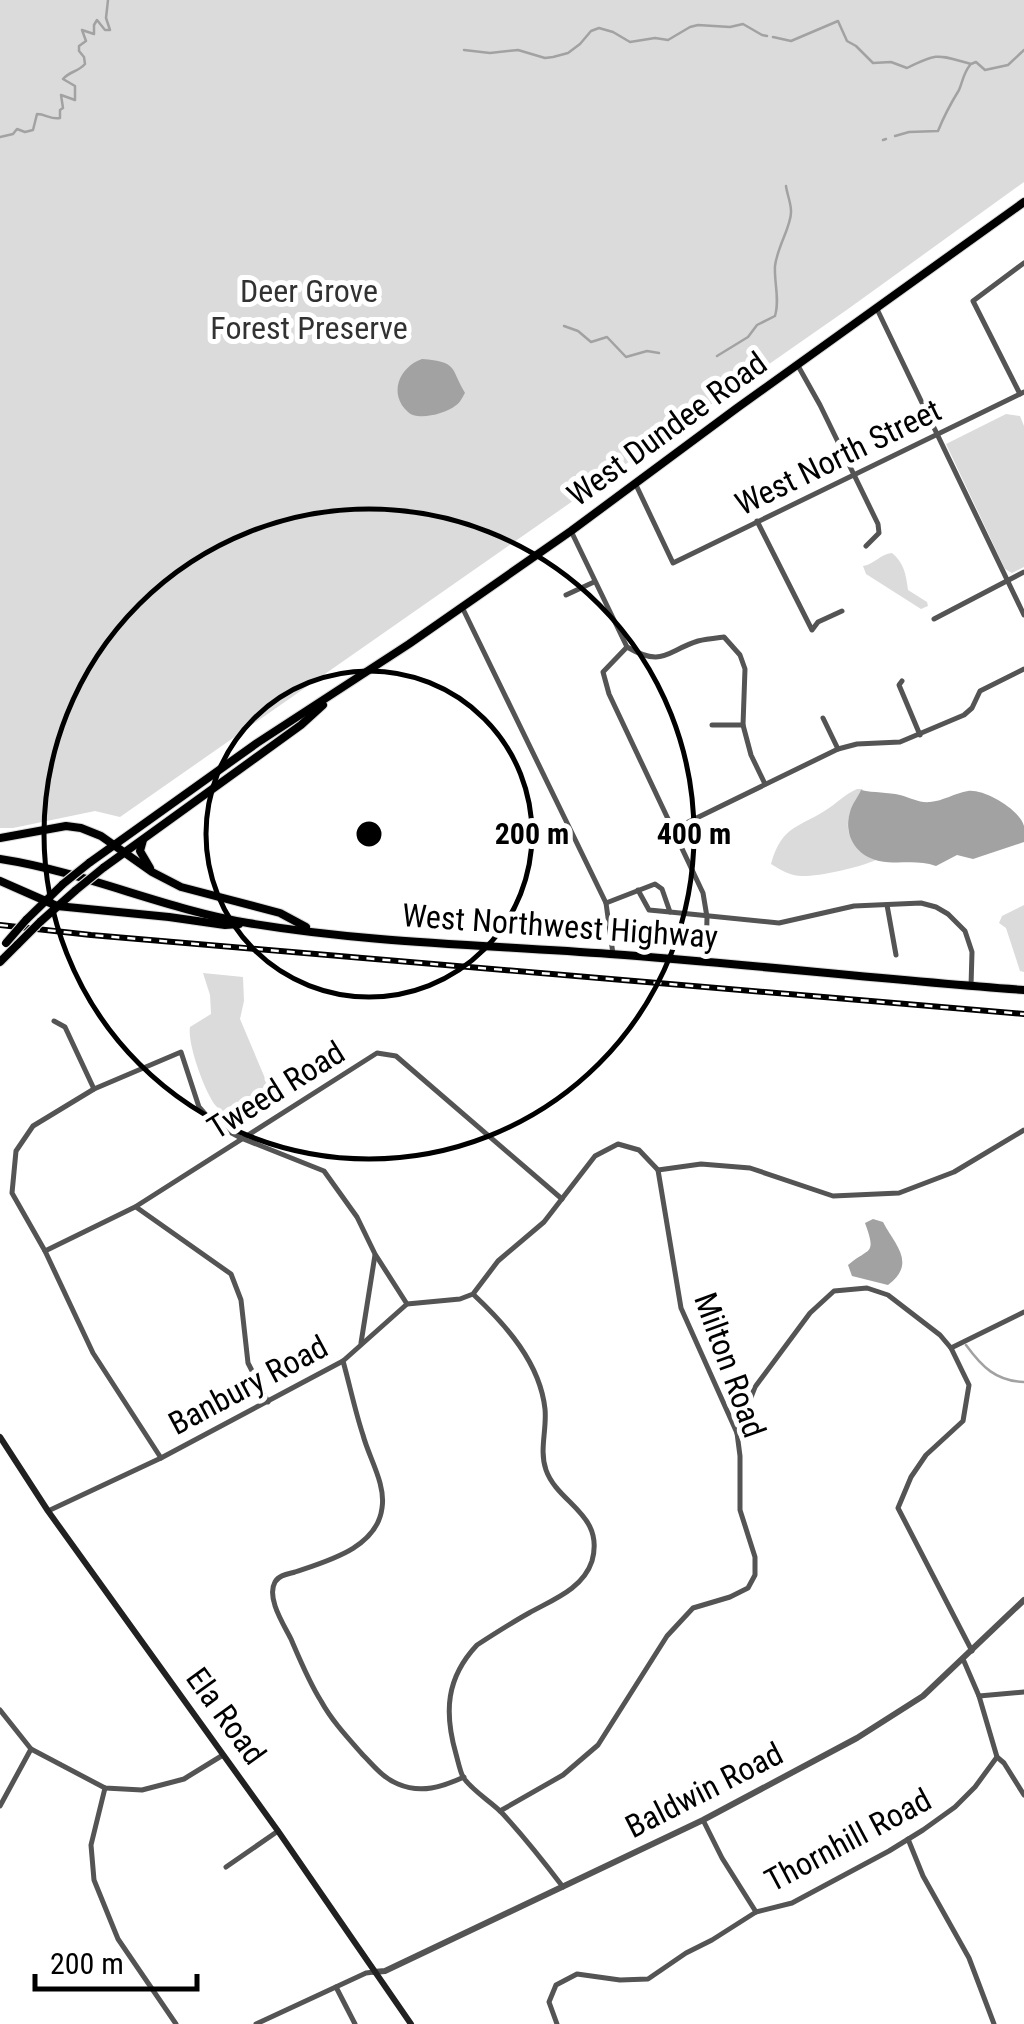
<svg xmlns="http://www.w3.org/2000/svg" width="1024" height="2024" viewBox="0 0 1024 2024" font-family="'Roboto Condensed',sans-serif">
	<rect width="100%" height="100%" fill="#fff"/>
	<g fill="#dbdbdb">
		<path d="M0,0H1024V182L848,309L120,817L95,811L13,828H0Z"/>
		<path d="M1006,414L1020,416L1024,426V567L1012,573L1005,569L946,444Z"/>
		<path d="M892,553C904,563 906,574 908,590L927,602L928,606L921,609L866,574L863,566C875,564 880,554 892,553Z"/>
		<path d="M857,789H863C841,821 841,841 876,860C857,868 822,876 802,876C790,876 781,870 771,864C782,824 800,828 829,808C839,801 846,794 857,789Z"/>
		<path d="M1024,905V972L1020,971L1006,928L999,923L1002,916Z"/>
		<path d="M203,973L243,977L244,1001L240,1019L270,1090L272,1103L257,1113L238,1119C230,1116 222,1113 216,1106C205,1093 187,1043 190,1027L211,1014L210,995Z"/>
	</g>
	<g fill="#a2a2a2">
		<path d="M422,359C458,362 450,367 465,393C462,398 460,403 455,406C445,414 417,421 408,412C388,394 399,367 422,359Z"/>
		<path d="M861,790C874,793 888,792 900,795C911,798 919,803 930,802C943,801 955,793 968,791C985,789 1020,810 1024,826C1024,832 1024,837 1024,842L973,859L957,855L936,866C916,859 899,865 879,861C856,856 843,835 850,812C852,804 858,797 861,790Z"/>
		<path d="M873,1219L883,1222C895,1245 917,1263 888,1285L852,1276L848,1265C869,1247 877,1256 865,1223Z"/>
	</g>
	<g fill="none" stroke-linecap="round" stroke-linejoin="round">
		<g stroke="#a2a2a2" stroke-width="2.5">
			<path d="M773,37L791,41L838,21L847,41L856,46L873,63L891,62L907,68C940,52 937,55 971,64L976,62L985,70L1008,65L1024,50"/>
			<path d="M464,50L490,53L518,50L545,58L553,57L568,53L580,44L591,31L599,28L613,32L630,42L655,38L668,40L690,27L698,25L730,27L743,24L762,35L767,36"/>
			<path d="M895,136L909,132L938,131C944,116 951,103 959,90C963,81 963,74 970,65"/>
			<path d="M0,137L13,134L17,129L25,132L33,130L37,114C46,114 51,120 60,118V110L63,108L61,95L75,100V86L63,79C70,71 78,72 85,64L84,57L79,51V46L86,41L82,30L94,34V25L97,20L105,30H110L106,18L108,0"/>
			<path d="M883,140L886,139"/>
			<path d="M564,326L578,331L591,342L607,337L626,357L647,351L659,353"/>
			<path d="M717,356L748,337L757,325L775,316C780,300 774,283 775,266C777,247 792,225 791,211C791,203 787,194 786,186"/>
			<path d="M966,1345C982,1367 996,1381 1024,1382"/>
		</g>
		<defs>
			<g id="primary">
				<path d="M0,838L66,826L81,828L101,836L152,872L181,887L280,913L306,927"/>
				<path d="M143,840L140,851L150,868"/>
				<path d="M0,859C85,872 164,909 248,923C367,943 490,945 610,954C748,964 886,980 1024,990"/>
				<path d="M89,863L257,743L409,644L571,531L737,408L1024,202"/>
				<path d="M103,868L301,725L323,705"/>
				<path d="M0,881L57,906L169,917L225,925L239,924"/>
				<path d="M26,920L63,884"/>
				<path d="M40,922L76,890"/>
				<path d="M0,962L18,944"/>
			</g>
		</defs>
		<use href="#primary" stroke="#dbdbdb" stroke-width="10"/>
		<g stroke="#545454" stroke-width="5">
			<path d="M876,307L1024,615"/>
			<path d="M797,364L820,405L878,524L879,533L866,546"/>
			<path d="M1020,394L973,301L1024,263"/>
			<path d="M636,485L673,563L1024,392"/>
			<path d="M757,521L812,630L818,622L842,611"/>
			<path d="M571,531L627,647L603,672L609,694L703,893L707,917L706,962"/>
			<path d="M566,595L594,582"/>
			<path d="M462,607L606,903L613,954"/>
			<path d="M934,619L1024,572"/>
			<path d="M627,647C663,668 666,651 698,641C706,639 716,638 724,637L740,655L745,669L743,725L751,755L765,784"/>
			<path d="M902,681L899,685L920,735"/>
			<path d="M823,718L838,749"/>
			<path d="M712,725H743"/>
			<path d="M674,829L838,749L857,744L900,742L964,715L972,708L980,691L1024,669"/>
			<path d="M638,890L649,910L670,912"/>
			<path d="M606,903L655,884L662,889L670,912L779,923L854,906L921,903L936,907L948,914L965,931L972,952L971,986"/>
			<path d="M887,905L896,955"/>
			<path d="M54,1021L65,1027L94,1089"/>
			<path d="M136,1207L231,1274L241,1300L248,1363L268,1402"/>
			<path d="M45,1251L135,1207L377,1053L396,1056L562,1199"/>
			<path d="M474,1295C506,1325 540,1363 545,1409C547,1430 539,1450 546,1470C558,1504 605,1514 592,1561C583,1589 552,1600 529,1613C511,1623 494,1634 477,1645C446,1678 444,1712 456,1754C458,1761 460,1771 463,1777C472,1791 492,1802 503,1814C524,1837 544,1862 563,1887"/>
			<path d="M361,1343L375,1255"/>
			<path d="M951,1348L1024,1312"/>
			<path d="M343,1361C350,1386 355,1411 363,1435C369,1458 386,1484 382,1508C377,1548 327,1561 295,1572C288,1574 279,1575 275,1582C266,1598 284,1625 291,1639C300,1660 309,1682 321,1701C332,1721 348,1738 363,1755C374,1766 383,1778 398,1784C421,1794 442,1787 464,1777"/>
			<path d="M737,1433L755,1387L810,1313L834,1291L867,1288L888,1295L940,1335L951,1348L969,1385L963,1421L926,1455L911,1477L898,1508L972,1651"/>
			<path d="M161,1458L93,1353L45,1251L12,1193L16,1151L33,1126L94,1089L181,1052L199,1107L213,1123L241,1138L324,1171L357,1217L375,1254L407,1304"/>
			<path d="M48,1511L161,1458L343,1361L407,1304L460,1299L473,1294L498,1261L544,1222L595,1156L618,1144L639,1150L658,1170L701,1164L750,1168L833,1196L899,1193L954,1172L1024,1130"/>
			<path d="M963,1659L979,1696L997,1757L1004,1763L1024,1795"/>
			<path d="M979,1696L1024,1692"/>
			<path d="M0,1710L31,1749L105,1788L142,1790L184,1779L223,1755"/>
			<path d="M105,1788L91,1845L94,1880L118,1939L176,2024"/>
			<path d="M0,1806L31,1749"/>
			<path d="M500,1811L563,1775L598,1745L667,1636L693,1608L730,1597L748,1588L755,1575V1557L740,1510V1456L737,1433L681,1308L658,1170"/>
			<path d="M703,1820L722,1858L756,1912"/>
			<path d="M908,1839L923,1876L969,1958L994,2024"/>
			<path d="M226,1867L278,1831"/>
			<path d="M336,1987L355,2024"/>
			<path d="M256,2024L366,1973L374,1972"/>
			<path d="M557,2024L549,2002L556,1985L577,1974L620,1980L648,1979L686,1953L712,1940L756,1912L792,1903L889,1851L923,1830L955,1807L975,1787L997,1757"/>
		</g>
		<path stroke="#545454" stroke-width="6" d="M374,1972L385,1971L703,1820L857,1738L923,1696L1024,1600"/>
		<path stroke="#212121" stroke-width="6" d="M0,1437L48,1511L278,1831L411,2024"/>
		<use href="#primary" stroke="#000" stroke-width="8"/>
		<defs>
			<path id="rail" d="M0,925L91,935L1024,1014"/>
		</defs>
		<use href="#rail" stroke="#000" stroke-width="6"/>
		<use href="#rail" stroke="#fff" stroke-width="2.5" stroke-dasharray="8" stroke-linecap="butt"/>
		<defs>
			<g id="primary-bridge">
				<path d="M63,884L89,863"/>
				<path d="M76,890L103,868"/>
				<path d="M6,943L26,920"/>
				<path d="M18,944L40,922"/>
			</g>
		</defs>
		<use href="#primary-bridge" stroke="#dbdbdb" stroke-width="10" stroke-linecap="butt"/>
		<use href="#primary-bridge" stroke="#000" stroke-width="8"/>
	</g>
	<g fill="none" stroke="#000" stroke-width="5">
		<circle cx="369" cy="834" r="163"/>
		<circle cx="369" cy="834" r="325"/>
	</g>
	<g text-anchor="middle" stroke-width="10" stroke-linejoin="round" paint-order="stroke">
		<g font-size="32" fill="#323232" stroke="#fff">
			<text x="309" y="302">Deer Grove<tspan x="309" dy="37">Forest Preserve</tspan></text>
		</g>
		<g font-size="32" fill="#000" stroke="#fff">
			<text transform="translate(667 429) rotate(-36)" y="11">West Dundee Road</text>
			<text transform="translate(838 457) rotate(-26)" y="11">West North Street</text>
			<text transform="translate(560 926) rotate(4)" y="11">West Northwest Highway</text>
			<text transform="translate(276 1090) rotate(-32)" y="11">Tweed Road</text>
			<text transform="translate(730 1365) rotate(70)" y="11">Milton Road</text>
			<text transform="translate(248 1385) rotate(-28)" y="11">Banbury Road</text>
			<text transform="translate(226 1716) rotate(54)" y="11">Ela Road</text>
			<text transform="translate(704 1790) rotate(-27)" y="11">Baldwin Road</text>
			<text transform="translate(848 1840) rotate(-28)" y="11">Thornhill Road</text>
		</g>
	</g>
	<circle cx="369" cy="834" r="15" fill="#000" stroke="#fff" stroke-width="5"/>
	<g font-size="30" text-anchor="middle" font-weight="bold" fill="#000" stroke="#fff" stroke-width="10" stroke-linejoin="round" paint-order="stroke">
		<text x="532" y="844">200 m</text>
		<text x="694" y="844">400 m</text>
	</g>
	<path d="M35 1974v15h162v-15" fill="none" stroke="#000000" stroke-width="5"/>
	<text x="50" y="1974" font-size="30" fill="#000000" stroke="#ffffff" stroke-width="8" paint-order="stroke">200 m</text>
</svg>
